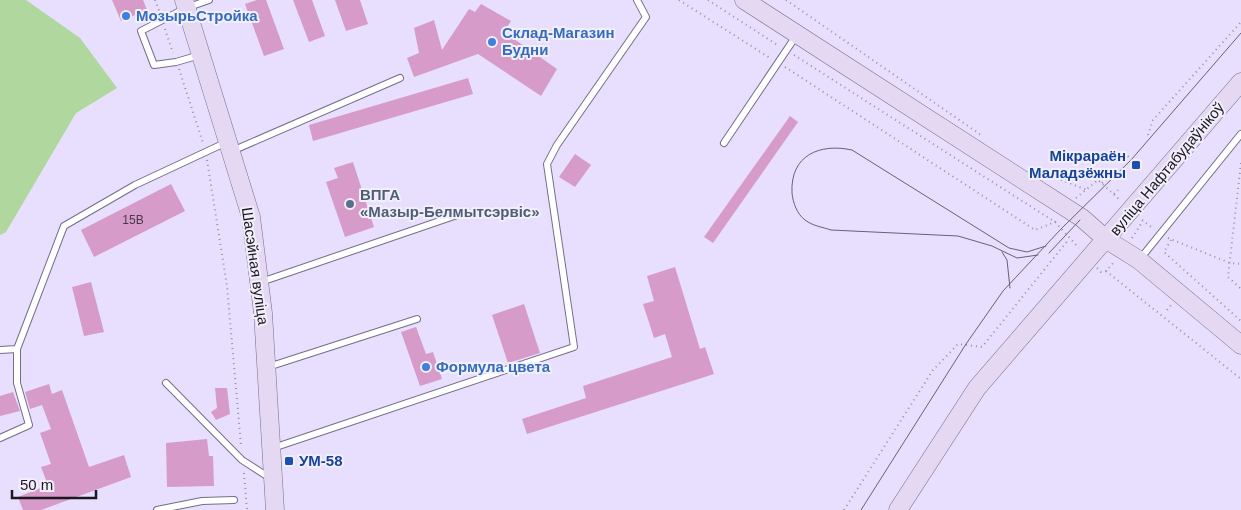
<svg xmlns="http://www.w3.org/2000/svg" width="1241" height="510" viewBox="0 0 1241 510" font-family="Arial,sans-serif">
	<rect width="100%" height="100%" fill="#e7dffd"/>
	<path fill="#afd79e" d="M0,0H26L80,38L117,88L76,113L6,232L0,235Z"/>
	<g fill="#d69bc9">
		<path d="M112,0H143L147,10L121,21Z"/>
		<path d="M257,0H266L284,49L264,56L245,4Z"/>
		<path d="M293,0H312L325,36L309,42Z"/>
		<path d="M335,0H360L368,24L346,31Z"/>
		<path d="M481,4L511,21L504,32L557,69L541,96L478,54L414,77L407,58L419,53L414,28L434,20L442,50L469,9L475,12Z"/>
		<path d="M468,78L473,94L313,141L309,125Z"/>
		<path d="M790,116L798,122L713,243L704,237Z"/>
		<path d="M575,154L591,165L575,187L559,177Z"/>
		<path d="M353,162L374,227L345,237L326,182L338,178L334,168Z"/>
		<path d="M171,184L185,211L94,257L81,230Z"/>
		<path d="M675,267L700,349L705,347L714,374L527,434L522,419L586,398L583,386L672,357L665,334L654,338L643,304L654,301L647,276Z"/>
		<path d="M91,282L104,332L84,336L72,287Z"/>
		<path d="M524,304L540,353L508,363L492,315Z"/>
		<path d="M416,327L426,354L433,352L442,379L420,386L401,332Z"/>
		<path d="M49,384L52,394L62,390L89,467L124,455L131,477L41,510H23L18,497L48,485L41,467L51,464L40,433L51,429L42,405L30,409L25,392Z"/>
		<path d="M215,388H227L230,414L216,420L211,412L217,408Z"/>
		<path d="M13,392L20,411L0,416V396Z"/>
		<path d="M207,439L209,456H213L214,486L167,487L166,443Z"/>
	</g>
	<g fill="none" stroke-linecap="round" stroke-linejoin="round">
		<defs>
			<g id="service">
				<path d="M200,55L176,62L154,65L141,31L186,8L209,0"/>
				<path d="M724,143L796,36"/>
				<path d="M232,151L400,78"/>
				<path d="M1140,259L1241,134"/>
				<path d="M261,282L463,213"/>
				<path d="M0,350L17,349L64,226L135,185L227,142"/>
				<path d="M268,367L417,319"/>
				<path d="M166,383L242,460L270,478"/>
				<path d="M0,438L29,425L17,383V349"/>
				<path d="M273,448L574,347L547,164L557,145L646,17L637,0"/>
				<path d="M157,510L202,501L234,500"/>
			</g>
			<g id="secondary">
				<path d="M184,0L251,217L263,313L275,510"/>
				<path d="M744,0L1082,218L1107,240L1139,260L1241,345"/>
				<path d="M898,510L977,388L1241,82"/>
			</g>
		</defs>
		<use href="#service" stroke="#756d88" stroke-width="8"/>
		<use href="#secondary" stroke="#756d88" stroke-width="19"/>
		<g stroke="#9791a8" stroke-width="2" stroke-dasharray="1 4" stroke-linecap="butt">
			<path d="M155,0L160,13"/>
			<path d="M679,0L770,58"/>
			<path d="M708,0L779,46"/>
			<path d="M786,0L981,135"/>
			<path d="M165,29L173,53"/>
			<path d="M794,55L1055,222L1079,248"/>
			<path d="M785,67L1035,230L1055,222L1057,218"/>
			<path d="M179,69L203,143"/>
			<path d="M1148,135L1153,120L1241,22"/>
			<path d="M1128,156L1131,160"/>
			<path d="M207,160L227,286L241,445"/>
			<path d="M1241,163L1228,277L1241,289"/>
			<path d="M1136,165L1139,168"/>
			<path d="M1033,169L1087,190"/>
			<path d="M1102,183L1106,179"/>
			<path d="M1114,194L1118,190"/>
			<path d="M1076,198L1098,180L1120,200"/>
			<path d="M1142,220L1154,229"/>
			<path d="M1132,238L1143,221"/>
			<path d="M1168,238L1230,263L1241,264"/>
			<path d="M1171,240L1164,252L1241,321"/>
			<path d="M1097,268L1101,272L1106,271L1114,262"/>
			<path d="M1106,271L1241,379"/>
			<path d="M1167,310L1171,305"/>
			<path d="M244,473L247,510"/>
			<path d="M844,510L933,370L958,344L982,347L1069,239"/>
		</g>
		<use href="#service" stroke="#fff" stroke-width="6"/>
		<use href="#secondary" stroke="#e4d8f3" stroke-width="18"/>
		<g stroke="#676274" stroke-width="1">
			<path d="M1002,252L1007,260L1010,288"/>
			<path d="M1049,253L1080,220"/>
			<path d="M1038,255L1017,258L992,246L958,236L831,230C822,227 813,226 805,220C797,214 793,203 792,193C790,155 820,143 852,150L1009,248L1027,252L1046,246"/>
			<path d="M861,510L966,344L1003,291L1061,229L1131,160L1241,33"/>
		</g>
	</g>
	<g fill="#3f7fe0" stroke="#f2effb" stroke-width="2">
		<circle cx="126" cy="16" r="5"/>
		<circle cx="492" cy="42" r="5"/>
		<circle cx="426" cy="367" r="5"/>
	</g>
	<g fill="#1a4fb4" stroke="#f2effb" stroke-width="2">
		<rect x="1131" y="160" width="10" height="10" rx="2.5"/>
		<rect x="284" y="456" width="10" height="10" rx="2.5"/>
	</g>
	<circle fill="#5c6f8a" stroke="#f2effb" stroke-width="2" cx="350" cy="204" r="5"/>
	<g text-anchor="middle" stroke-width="4" stroke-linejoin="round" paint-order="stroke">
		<g font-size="12" fill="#4a394c">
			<text x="133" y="224">15В</text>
		</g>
		<g font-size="15" font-weight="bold" fill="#366cbe" stroke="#f2effb" text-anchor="start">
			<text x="136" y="21">МозырьСтройка</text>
			<text x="502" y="38">Склад-Магазин<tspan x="502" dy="17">Будни</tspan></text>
			<text x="436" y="372">Формула цвета</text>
		</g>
		<g font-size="15" font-weight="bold" fill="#164399" stroke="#f2effb" text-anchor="end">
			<text x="1126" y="161">Мікрараён<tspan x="1126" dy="17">Маладзёжны</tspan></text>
			<text x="299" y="466" text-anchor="start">УМ-58</text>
		</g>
		<g font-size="15" fill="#1b1823" stroke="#f2effb">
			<text transform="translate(1167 169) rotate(-50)" y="5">вуліца Нафтабудаўнікоў</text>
			<text transform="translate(255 266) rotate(82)" y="5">Шасэйная вуліца</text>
		</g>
		<g font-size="15" font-weight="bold" fill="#4e5e75" stroke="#f2effb" text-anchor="start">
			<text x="360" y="200">ВПГА<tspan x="360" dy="17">«Мазыр-Белмытсэрвіс»</tspan></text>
		</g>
	</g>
	<path d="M12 490v8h84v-8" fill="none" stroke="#1b1823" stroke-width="2.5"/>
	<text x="20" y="490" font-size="15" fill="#1b1823" stroke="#f2effb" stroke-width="4" paint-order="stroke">50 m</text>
</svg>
